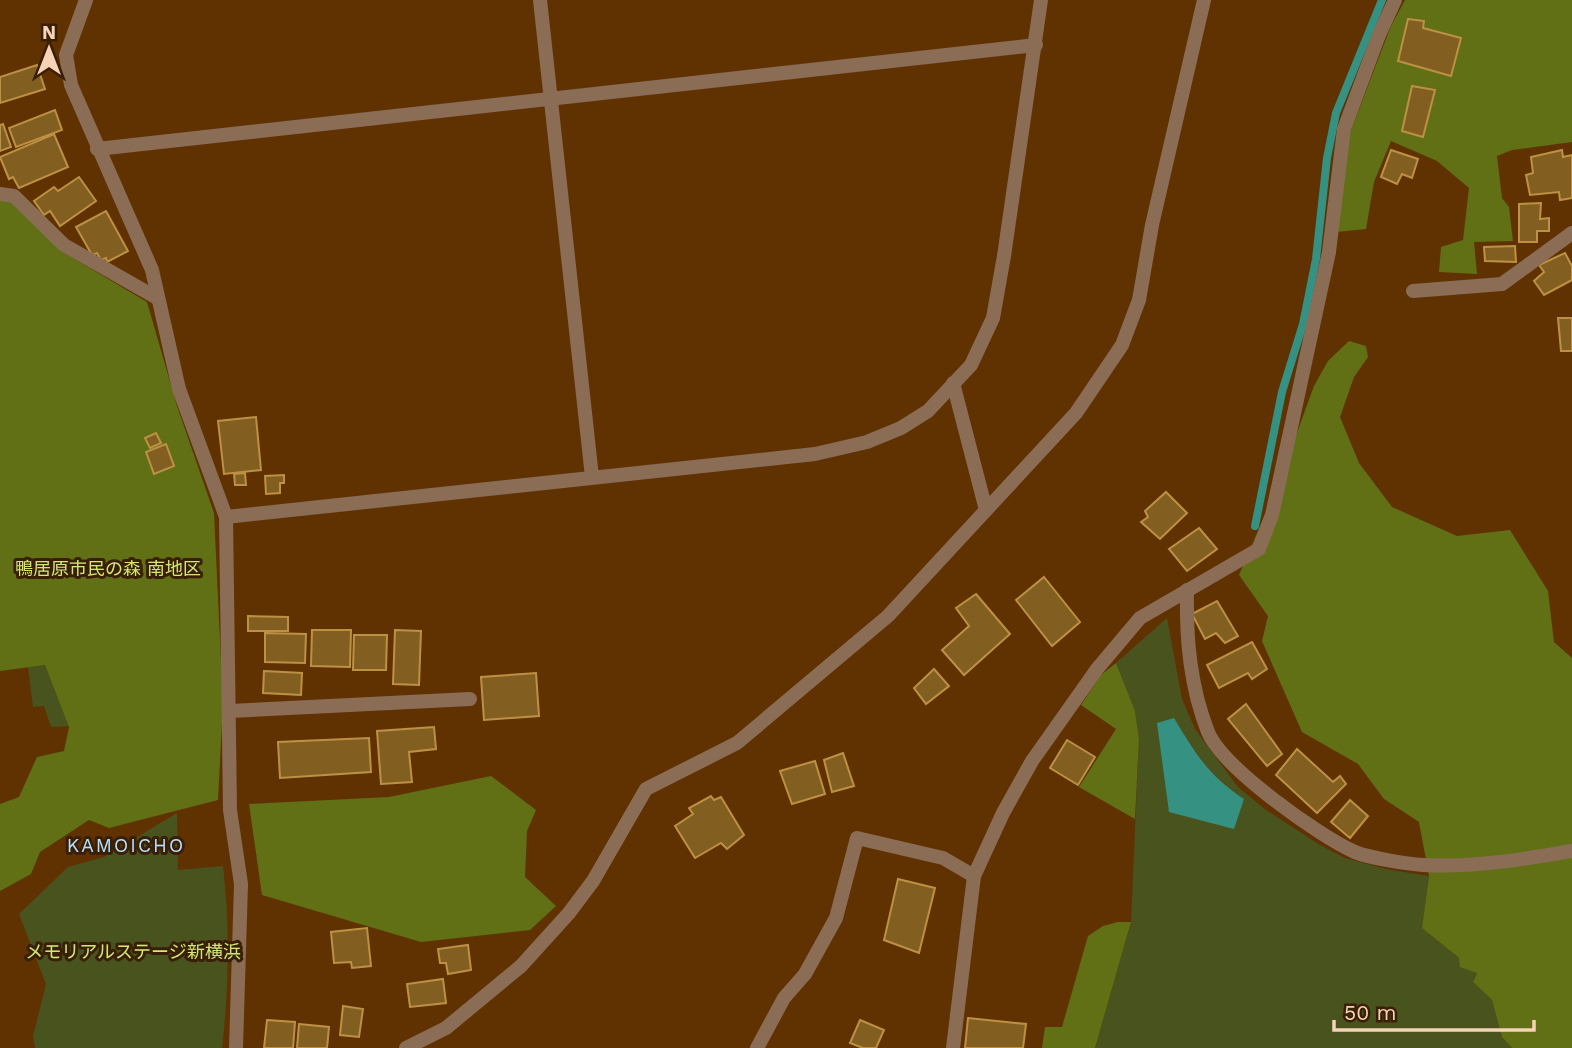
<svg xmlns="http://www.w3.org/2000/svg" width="1572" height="1048" viewBox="0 0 1572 1048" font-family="'Work Sans','Noto Sans JP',sans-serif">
	<rect width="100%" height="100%" fill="#603202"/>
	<g fill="#49531e" fill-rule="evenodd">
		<path d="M1167,618L1182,699L1195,729L1238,787L1266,810L1320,845L1345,858L1386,869L1429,876L1422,928L1477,973L1473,982L1492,1000L1502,1037L1512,1048H1095L1131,922L1139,739L1135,711L1116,663ZM1174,718C1196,754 1209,775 1244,799L1169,812Z"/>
		<path d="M45,665L69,726L51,727L44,706L33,707L28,667Z"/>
		<path d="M177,813L178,870L223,866C230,926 229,988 222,1048H35L33,1036L46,984L19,914L68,867L104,857Z"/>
	</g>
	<g fill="#617014">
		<path d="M1405,0H1572V142L1512,150L1497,156L1502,198L1509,207L1513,241L1474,242L1477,274L1439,272L1441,247L1463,240L1469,188L1437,161L1391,141L1374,182L1366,229L1336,232L1348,138L1391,26Z"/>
		<path d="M0,200H11L61,251L147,302L177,406L214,513L223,704L218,800L109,828L89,820L40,852L31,874L0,891V804L19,797L37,757L64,751L69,727L45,665L0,671Z"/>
		<path d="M1349,341L1366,346L1368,357L1354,377L1340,417L1359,463L1392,507L1457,536L1510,530L1548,591L1554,642L1572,658V1048H1512L1502,1037L1492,1000L1473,982L1477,973L1460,967L1459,958L1422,928L1429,876L1419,822L1384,799L1358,764L1302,732L1262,641L1268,616L1239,575L1279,482L1314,386L1328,361Z"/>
		<path d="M1116,663L1135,711L1139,739L1135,819L1079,787L1116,729L1081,705L1101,675Z"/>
		<path d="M491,776L536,810L527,831L525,877L556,906L530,930L421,942L262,895L249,804L389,797Z"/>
		<path d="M1118,922H1131L1095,1048H1042L1045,1027H1062L1088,936L1103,926Z"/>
	</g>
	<path fill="#359181" d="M1174,718C1196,754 1208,775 1244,799L1234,829L1169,812L1157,723Z"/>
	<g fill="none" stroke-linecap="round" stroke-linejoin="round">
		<path stroke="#359181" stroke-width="8" d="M1255,526L1282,392L1303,324L1316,259L1327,158L1336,113L1382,0"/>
	</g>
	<g fill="#825f21" stroke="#bd9144" stroke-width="2">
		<path d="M1408,19L1424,21L1423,28L1461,38L1451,76L1398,61Z"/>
		<path d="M37,65L45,89L0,103V77Z"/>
		<path d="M1412,86L1435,90L1423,137L1402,131Z"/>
		<path d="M55,110L62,130L16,147L9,128Z"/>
		<path d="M3,124L11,147L0,151V125Z"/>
		<path d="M54,134L68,167L19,188L13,177L9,179L0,157Z"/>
		<path d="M1391,150L1418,159L1412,178L1402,174L1397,184L1381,177Z"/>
		<path d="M1562,150L1563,157L1572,155V198L1560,200L1559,192L1530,195L1526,175L1533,173L1531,157Z"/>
		<path d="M79,177L96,201L60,226L50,211L44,215L34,201L54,187L58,191Z"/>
		<path d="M1541,203L1540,219L1549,218V231H1537V242H1519V204Z"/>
		<path d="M106,211L128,251L107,262L106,258L101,260L97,253L92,255L76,227Z"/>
		<path d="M1515,246L1516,262L1485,261L1484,247Z"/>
		<path d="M1565,253L1572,266V280L1544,295L1534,281L1544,272L1539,265Z"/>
		<path d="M1558,318H1572V351H1561Z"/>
		<path d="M256,417L261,470L224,474L218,421Z"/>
		<path d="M156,433L161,443L150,448L145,438Z"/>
		<path d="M166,444L174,466L154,474L146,452Z"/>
		<path d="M245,473L246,485H235L234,474Z"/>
		<path d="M284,475V483H280V493L266,494L265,476Z"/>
		<path d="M1166,492L1187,513L1160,539L1141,522L1148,517L1145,511Z"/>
		<path d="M1199,528L1217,549L1187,571L1169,549Z"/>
		<path d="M1044,577L1080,622L1052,646L1016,600Z"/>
		<path d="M976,594L1010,634L964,675L942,650L969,626L956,608Z"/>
		<path d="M1217,601L1238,636L1225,643L1216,633L1205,639L1192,614Z"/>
		<path d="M248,616L288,617V631H248Z"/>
		<path d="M312,630H351L350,667L311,666Z"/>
		<path d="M395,630L421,631L419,685L393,684Z"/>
		<path d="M265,633L306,634L305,663L265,662Z"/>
		<path d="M354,635H387L386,670H353Z"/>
		<path d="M1252,642L1267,669L1252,679L1248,673L1219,688L1207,665Z"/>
		<path d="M934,669L949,686L926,704L914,688Z"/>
		<path d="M264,671L302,673L301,695L263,693Z"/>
		<path d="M536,673L539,716L484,720L481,677Z"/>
		<path d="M1246,704L1282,754L1267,766L1228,719Z"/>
		<path d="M434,727L436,749L409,752L412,782L381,784L377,731Z"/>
		<path d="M369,738L371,772L280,778L278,742Z"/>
		<path d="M1067,740L1095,757L1078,785L1050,768Z"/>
		<path d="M1297,749L1333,782L1340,776L1346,784L1317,813L1276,775Z"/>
		<path d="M843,753L854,786L832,792L824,760Z"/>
		<path d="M815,761L825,794L792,804L780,771Z"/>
		<path d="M711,796L714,800L721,797L744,835L727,849L721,843L695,858L675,826L693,814L689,808Z"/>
		<path d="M1350,800L1368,816L1350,838L1331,822Z"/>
		<path d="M898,879L935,888L919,953L884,940Z"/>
		<path d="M367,928L371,966L352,968L351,962L334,963L331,932Z"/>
		<path d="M468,945L471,970L448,974L446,963H440L438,949Z"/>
		<path d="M443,979L446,1003L410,1007L407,984Z"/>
		<path d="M343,1006L363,1009L359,1037L340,1035Z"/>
		<path d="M968,1018L1026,1024L1023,1048H965Z"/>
		<path d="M267,1020L295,1022L293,1048H264Z"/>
		<path d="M860,1020L884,1030L876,1048H863L850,1043Z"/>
		<path d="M299,1024L329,1027L327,1048H297Z"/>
	</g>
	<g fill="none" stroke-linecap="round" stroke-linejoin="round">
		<g stroke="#8b6d56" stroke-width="14">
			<path d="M1413,291L1502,284L1572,233"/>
			<path d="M757,1048L784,998L805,974L836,918L857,838L943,858L974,876"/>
		</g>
		<g stroke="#8b6d56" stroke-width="14">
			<path d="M86,0L66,55L71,85L152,270L179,389L226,517L230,810L241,884L236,1048"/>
			<path d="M540,0L592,477"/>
			<path d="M97,149L1036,45"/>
			<path d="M0,194L14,196L64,245L157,298"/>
			<path d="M953,383L986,510"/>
			<path d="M226,517L815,454L867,442L901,428L928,411L971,365L993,318L1004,256L1041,0"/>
			<path d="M1187,590C1186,639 1190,686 1208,732C1223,768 1319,836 1355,852C1369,858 1408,864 1423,865C1471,868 1526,859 1572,851"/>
			<path d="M229,711L470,699"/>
			<path d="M406,1048L446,1028L521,966L569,913L593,881L646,789L737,743L888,616L1076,413L1122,345L1139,300L1152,225L1204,0"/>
			<path d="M953,1048L974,876L1003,813L1032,761L1097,669L1140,618L1259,549L1272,515L1329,252L1344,129L1379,35L1395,0"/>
		</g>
	</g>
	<g text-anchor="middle" stroke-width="6" stroke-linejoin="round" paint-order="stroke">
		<g font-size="18" fill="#d1e876" stroke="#3a1f07">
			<text x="108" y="575">鴨居原市民の森 南地区</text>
			<text x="133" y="958">メモリアルステージ新横浜</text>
		</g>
		<g font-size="19" letter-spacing="2" fill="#b7e1ff" stroke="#3a1f07">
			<text x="126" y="852">KAMOICHO</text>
		</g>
	</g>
	<g transform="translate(49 49)" stroke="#3a1f07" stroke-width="5" paint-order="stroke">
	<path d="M0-5L12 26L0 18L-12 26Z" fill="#f6d2b7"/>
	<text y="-10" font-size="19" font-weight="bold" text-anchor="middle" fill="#f6d2b7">N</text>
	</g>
	<path d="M1334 1020v10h200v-10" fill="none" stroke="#f6d2b7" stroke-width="3.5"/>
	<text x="1344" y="1020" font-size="21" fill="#f6d2b7" stroke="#3a1f07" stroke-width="5" paint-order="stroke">50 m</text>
</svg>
